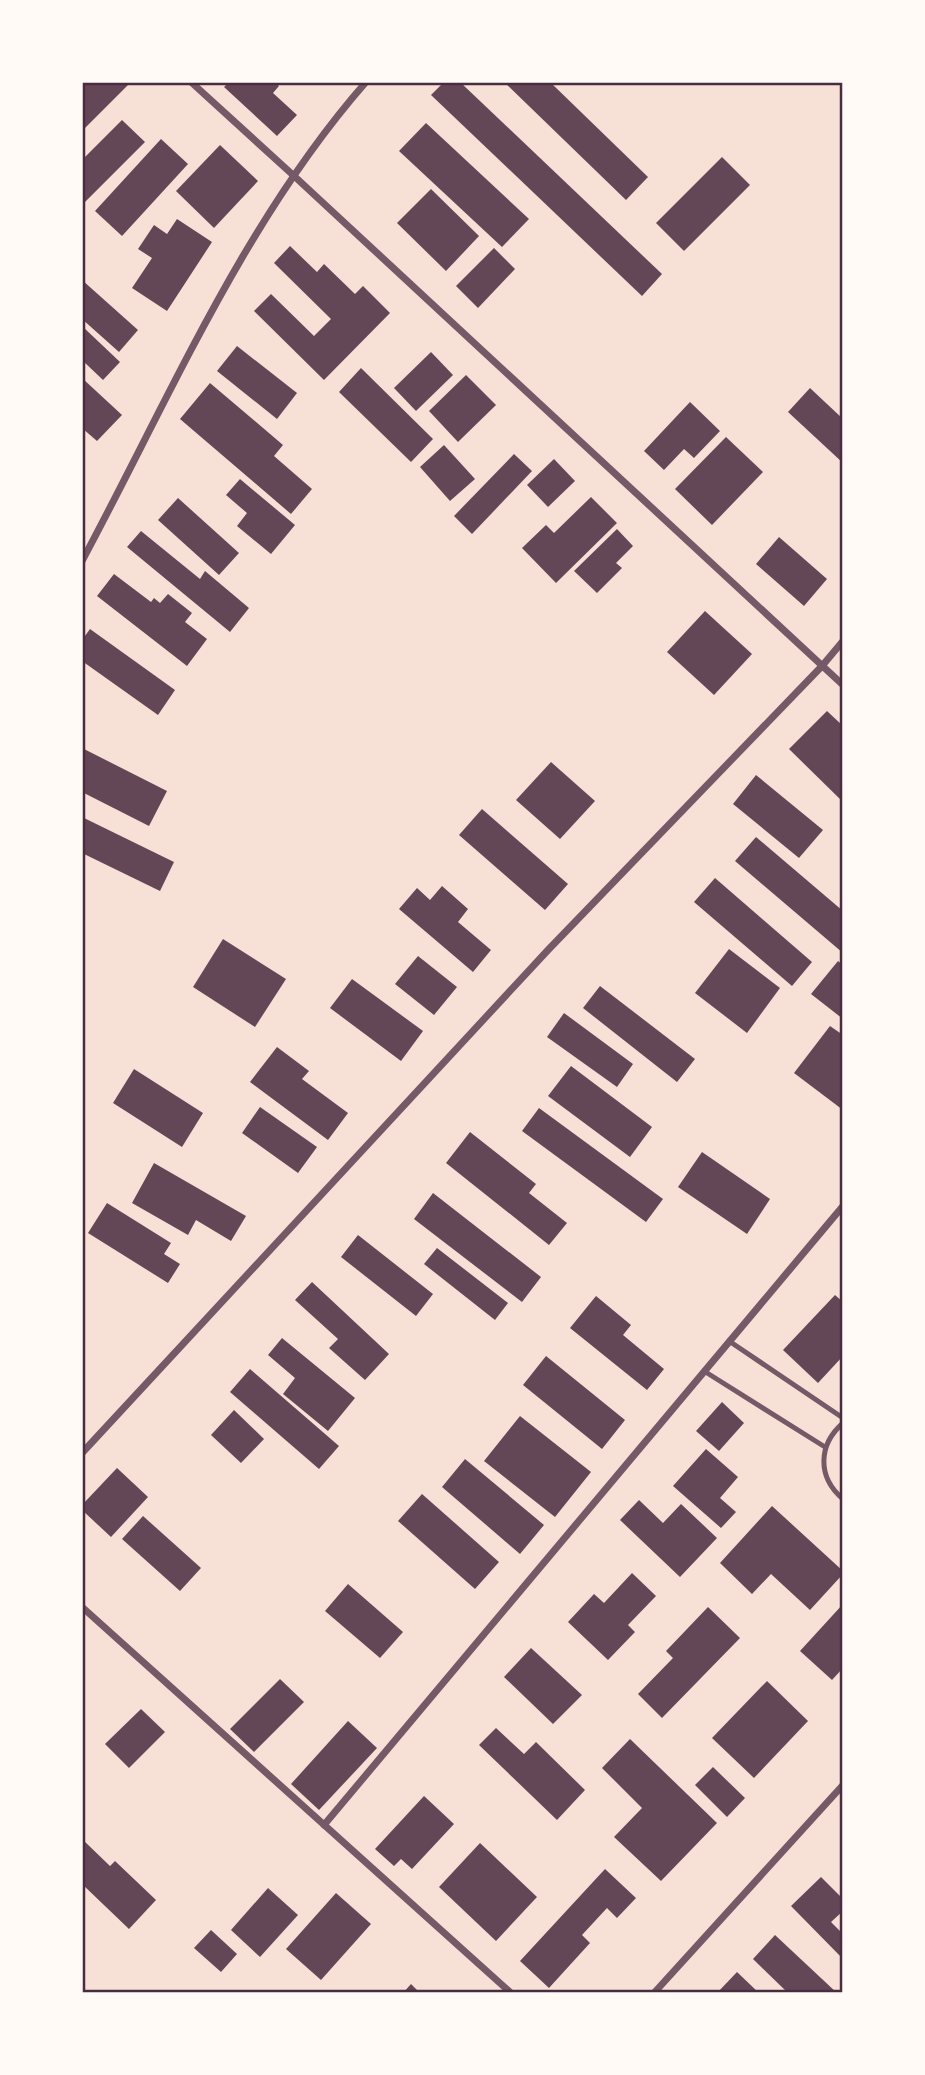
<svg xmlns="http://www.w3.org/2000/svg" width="925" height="2075" viewBox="0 0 925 2075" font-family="'Titillium Web',sans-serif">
	<rect width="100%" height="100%" fill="#f7e1d7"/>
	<g fill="#644757">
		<path d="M85,82H131L82,131V85Z"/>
		<path d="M229,82H275L279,86L273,93L297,115L277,136L224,87Z"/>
		<path d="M444,82H460L662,274L642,296L431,95Z"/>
		<path d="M504,82H550L648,177L626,200Z"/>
		<path d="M122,120L145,142L82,205V160Z"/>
		<path d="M426,123L529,219L502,247L399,151Z"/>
		<path d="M161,139L188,164L122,236L95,211Z"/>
		<path d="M220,145L258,181L214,228L176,191Z"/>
		<path d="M722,157L750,185L684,251L656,223Z"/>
		<path d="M431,189L479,236L446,271L397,223Z"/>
		<path d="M177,219L212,242L167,311L132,288L152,258L138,249L154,225L167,234Z"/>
		<path d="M290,246L317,272L324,264L355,294L363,286L390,313L324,380L254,311L271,294L314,336L331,319L274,263Z"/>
		<path d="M494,248L515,269L478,308L456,286Z"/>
		<path d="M82,280L138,330L119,352L82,319Z"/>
		<path d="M82,326L120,362L103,380L82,360Z"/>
		<path d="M237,346L297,393L277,419L217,371Z"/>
		<path d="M431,352L453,375L416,411L394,388Z"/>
		<path d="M361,368L433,439L411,462L339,392Z"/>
		<path d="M466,375L496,405L458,442L429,411Z"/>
		<path d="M82,378L122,415L97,441L82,428Z"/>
		<path d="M210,383L283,445L274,456L312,489L291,514L180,419Z"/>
		<path d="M810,388L843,419V463L788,412Z"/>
		<path d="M690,402L720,431L694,458L684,449L664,470L644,451Z"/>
		<path d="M726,437L763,472L712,525L675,489Z"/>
		<path d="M444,445L475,479L450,501L420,467Z"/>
		<path d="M514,454L532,471L472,534L454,516Z"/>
		<path d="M554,459L575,481L548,507L527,485Z"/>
		<path d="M240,479L295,525L271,554L237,526L247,513L226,495Z"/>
		<path d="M591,497L617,523L556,583L522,548L546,525L554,533Z"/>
		<path d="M178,498L239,553L219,575L158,520Z"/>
		<path d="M617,529L633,546L616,563L622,568L597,593L574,571Z"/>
		<path d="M141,531L200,579L205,571L249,608L230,632L127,547Z"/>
		<path d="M779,537L827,579L804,606L756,564Z"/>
		<path d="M114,574L151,602L154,598L160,603L168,594L192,613L185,622L207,639L187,666L97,596Z"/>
		<path d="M705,611L752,654L714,695L667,652Z"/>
		<path d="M90,629L175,690L158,715L82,661V640Z"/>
		<path d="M827,711L843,726V802L789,749Z"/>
		<path d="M82,748L167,791L149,826L82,792Z"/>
		<path d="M551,762L595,801L560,839L516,800Z"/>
		<path d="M756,775L823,830L799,858L733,804Z"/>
		<path d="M482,809L568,884L545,910L459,835Z"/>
		<path d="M82,817L174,862L160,891L82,853Z"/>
		<path d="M756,837L843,911V953L735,861Z"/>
		<path d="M715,878L812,962L792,986L694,902Z"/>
		<path d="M442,886L468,909L458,922L491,950L473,972L399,909L417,888L430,900Z"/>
		<path d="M223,939L286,979L255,1027L193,987Z"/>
		<path d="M729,949L780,988L747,1033L695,993Z"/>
		<path d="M418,956L457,987L434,1015L395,984Z"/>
		<path d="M838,961L843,965V1019L811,994Z"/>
		<path d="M352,979L423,1031L401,1061L330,1008Z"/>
		<path d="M600,986L695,1059L677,1082L583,1008Z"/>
		<path d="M564,1013L633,1064L617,1087L547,1037Z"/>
		<path d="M830,1026L843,1035V1110L794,1073Z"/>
		<path d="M277,1047L309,1071L302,1079L348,1113L328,1140L250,1082Z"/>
		<path d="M571,1066L652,1127L630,1157L548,1096Z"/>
		<path d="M134,1069L203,1113L182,1147L113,1103Z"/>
		<path d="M260,1107L317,1147L298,1173L242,1133Z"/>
		<path d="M539,1108L663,1199L646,1222L522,1131Z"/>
		<path d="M470,1132L536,1184L529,1193L567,1223L549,1245L446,1163Z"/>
		<path d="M702,1152L770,1199L747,1234L678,1187Z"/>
		<path d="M154,1163L246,1216L231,1241L196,1220L188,1235L132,1203Z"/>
		<path d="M433,1193L541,1277L522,1302L414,1219Z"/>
		<path d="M107,1203L171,1243L164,1254L180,1264L168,1283L88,1233Z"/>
		<path d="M358,1235L433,1294L416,1316L341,1257Z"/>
		<path d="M437,1248L508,1303L495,1320L424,1264Z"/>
		<path d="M312,1282L389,1354L365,1380L329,1348L338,1339L295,1300Z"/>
		<path d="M835,1295L843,1302V1356L818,1383L783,1350Z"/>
		<path d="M596,1296L631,1325L623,1335L664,1369L647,1390L570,1328Z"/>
		<path d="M282,1338L355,1398L328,1431L283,1394L295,1378L268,1355Z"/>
		<path d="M546,1356L625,1420L602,1449L523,1385Z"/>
		<path d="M250,1369L339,1446L319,1469L230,1392Z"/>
		<path d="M722,1402L744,1423L719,1451L696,1431Z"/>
		<path d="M234,1410L264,1439L241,1463L211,1435Z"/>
		<path d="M520,1416L591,1472L555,1517L484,1461Z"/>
		<path d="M706,1449L738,1477L720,1498L736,1512L721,1528L673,1486Z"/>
		<path d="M465,1459L544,1525L520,1554L442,1487Z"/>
		<path d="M117,1468L148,1497L111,1537L82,1510V1505Z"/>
		<path d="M422,1494L499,1562L475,1589L398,1521Z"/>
		<path d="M639,1500L663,1523L681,1504L717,1538L680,1577L620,1520Z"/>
		<path d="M772,1506L843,1571V1574L810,1610L771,1574L752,1594L720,1563Z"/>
		<path d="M143,1516L201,1568L180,1591L122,1539Z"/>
		<path d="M632,1573L656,1596L628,1625L635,1632L608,1660L568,1622L594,1594L604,1603Z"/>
		<path d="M348,1584L403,1632L380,1658L325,1611Z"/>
		<path d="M843,1604V1668L832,1680L800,1651Z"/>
		<path d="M708,1607L740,1638L662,1718L638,1694L673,1658L666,1651Z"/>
		<path d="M531,1648L582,1695L553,1724L504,1677Z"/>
		<path d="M280,1679L304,1702L254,1752L230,1729Z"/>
		<path d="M767,1681L808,1721L754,1778L712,1738Z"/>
		<path d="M141,1709L165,1732L129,1768L105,1744Z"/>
		<path d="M348,1721L377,1748L319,1810L291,1784Z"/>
		<path d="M496,1728L524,1754L536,1742L585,1790L557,1820L479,1745Z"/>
		<path d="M630,1739L717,1823L661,1881L614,1837L642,1808L602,1768Z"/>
		<path d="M713,1767L745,1798L727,1817L695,1785Z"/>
		<path d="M424,1796L454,1824L412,1869L401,1859L394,1866L375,1849Z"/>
		<path d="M82,1839L110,1866L115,1861L156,1900L129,1929L82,1884Z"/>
		<path d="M480,1843L537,1897L496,1941L439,1887Z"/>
		<path d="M605,1869L636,1898L617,1918L607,1908L582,1935L590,1943L549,1988L520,1961Z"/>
		<path d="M821,1877L843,1899V1911L831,1922L843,1934V1959L791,1906Z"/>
		<path d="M268,1888L298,1915L260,1957L231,1930Z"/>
		<path d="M336,1893L371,1924L321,1980L286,1949Z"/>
		<path d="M211,1930L237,1954L221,1972L194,1948Z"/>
		<path d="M775,1935L837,1993H788L753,1959Z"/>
		<path d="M737,1972L759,1993H717Z"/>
		<path d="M411,1984L420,1993H403Z"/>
	</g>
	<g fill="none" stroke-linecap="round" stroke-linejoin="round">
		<g stroke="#755966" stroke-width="5">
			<path d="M729,1341L843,1418"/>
			<path d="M704,1371L825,1447"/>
			<path d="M843,1423C818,1445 817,1477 843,1499"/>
		</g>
		<g stroke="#755966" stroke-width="7">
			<path d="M191,82L293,175L843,685"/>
			<path d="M82,561C169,399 244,221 366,82"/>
			<path d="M82,1453L548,950L822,666L843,641"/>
			<path d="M82,1607L511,1993"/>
			<path d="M324,1825L843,1206"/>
			<path d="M654,1993L843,1785"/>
		</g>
	</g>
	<rect width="925" height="2075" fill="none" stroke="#fffaf5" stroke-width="168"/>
	<rect x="84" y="84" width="757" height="1907" fill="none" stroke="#4a2c40" stroke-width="2.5"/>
</svg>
